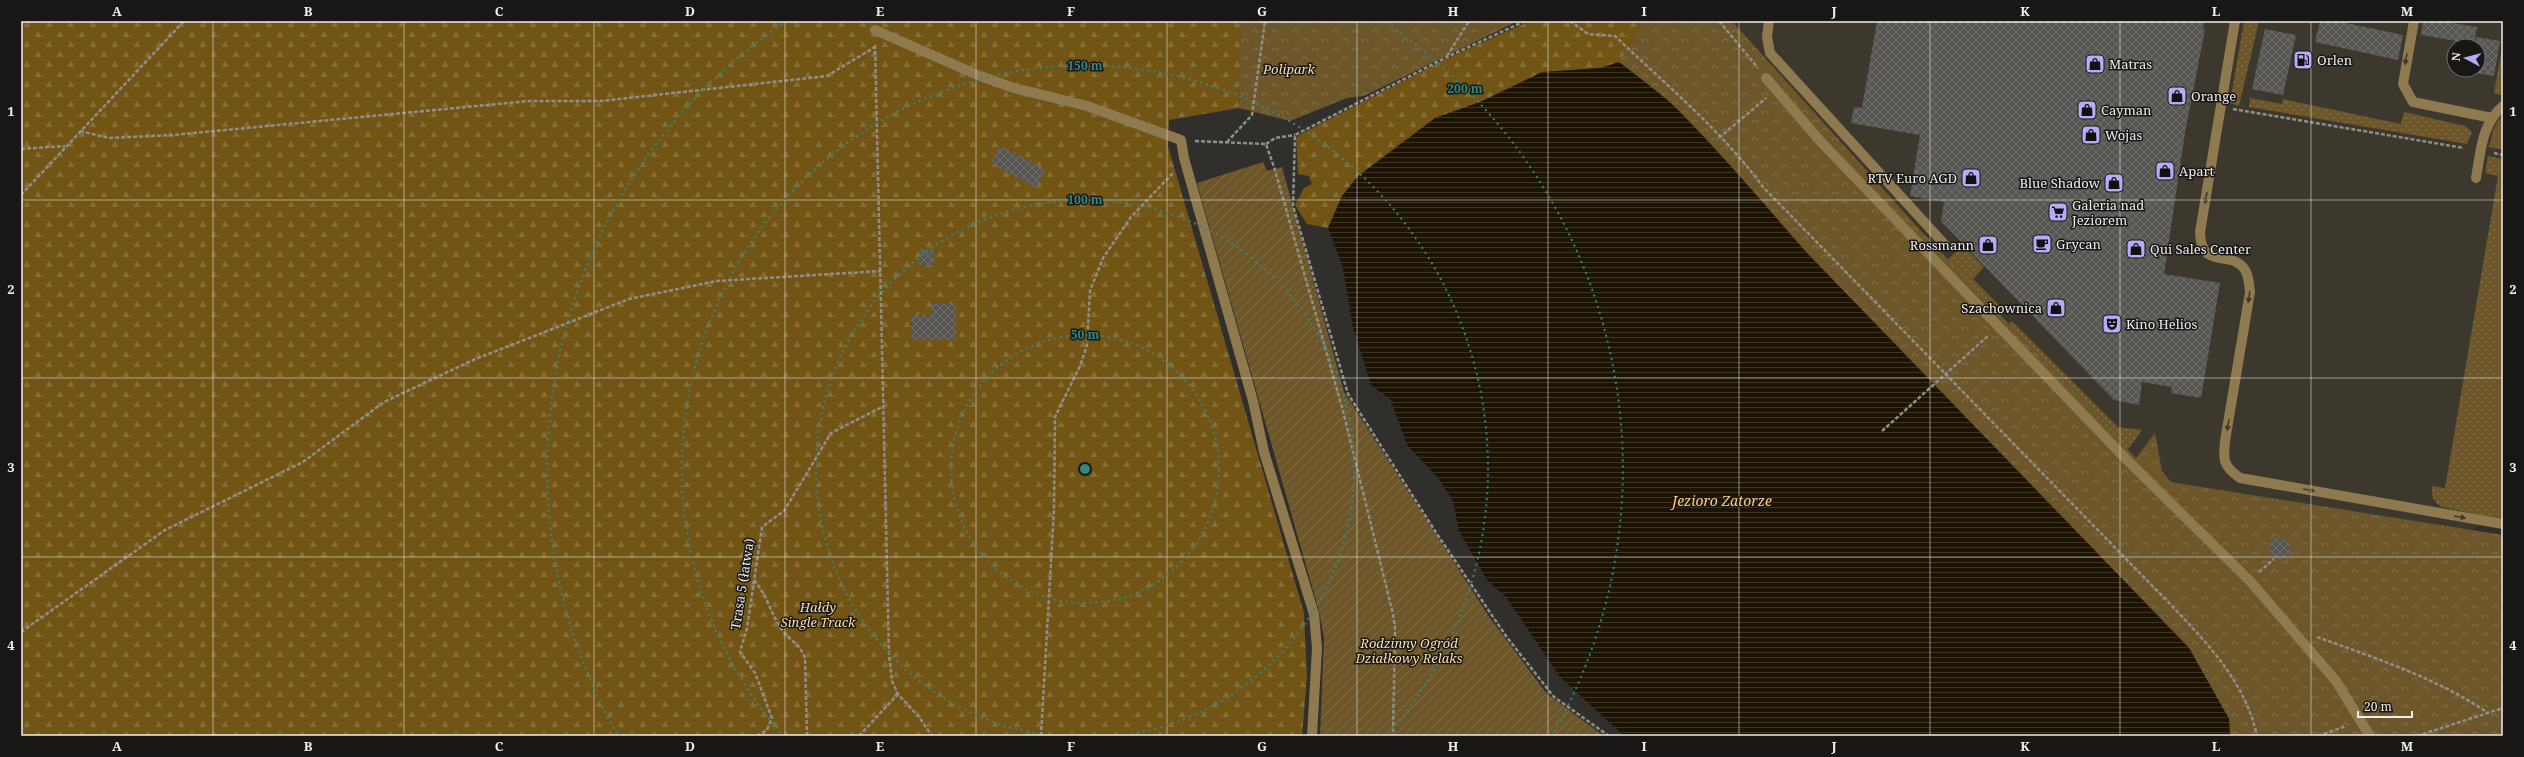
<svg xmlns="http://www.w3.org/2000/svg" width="2524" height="757" viewBox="0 0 2524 757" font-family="'Noto Serif',serif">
	<defs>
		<pattern id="grass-dots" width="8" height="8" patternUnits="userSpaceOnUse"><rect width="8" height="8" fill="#6c562a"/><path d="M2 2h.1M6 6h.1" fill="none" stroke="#816f49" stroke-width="1.8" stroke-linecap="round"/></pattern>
		<pattern id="forest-firs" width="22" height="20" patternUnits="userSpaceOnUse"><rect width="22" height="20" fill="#725515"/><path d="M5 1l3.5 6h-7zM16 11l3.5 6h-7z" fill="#866e37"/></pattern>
		<pattern id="park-crowns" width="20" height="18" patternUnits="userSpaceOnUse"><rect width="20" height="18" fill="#6c562a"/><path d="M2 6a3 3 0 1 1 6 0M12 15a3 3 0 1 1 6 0" fill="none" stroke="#816f49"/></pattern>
		<pattern id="garden-furrows" width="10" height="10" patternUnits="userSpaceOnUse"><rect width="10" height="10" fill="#6c562a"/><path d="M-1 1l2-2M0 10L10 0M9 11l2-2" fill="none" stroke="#816f49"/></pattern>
		<pattern id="water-rules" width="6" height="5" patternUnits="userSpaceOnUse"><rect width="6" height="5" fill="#1c1302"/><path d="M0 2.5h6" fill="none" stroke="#3d3627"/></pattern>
		<pattern id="building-cross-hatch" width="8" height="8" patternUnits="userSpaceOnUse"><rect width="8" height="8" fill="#585652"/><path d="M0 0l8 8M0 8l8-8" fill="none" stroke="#706f6b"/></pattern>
	</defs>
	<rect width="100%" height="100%" fill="#312f2c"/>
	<path fill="#3c382e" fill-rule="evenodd" d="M1732,21H2503V366L2475,531L2171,482L2136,458L1922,232ZM2454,46H2478V70H2454Z"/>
	<g fill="url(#grass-dots)">
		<path d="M2244,21H2259L2239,106L2230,103Z"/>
		<path d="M2503,44V95L2495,94L2494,91Z"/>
		<path d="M2250,98L2282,104L2283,99L2401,124L2404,112L2465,126L2472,132L2467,144L2249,107Z"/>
		<path d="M2503,114V150L2489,147L2493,129Z"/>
		<path d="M2488,156L2503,159V520L2442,507C2433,502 2431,496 2432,486L2445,488L2498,176L2485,173Z"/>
		<path d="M1963,245L1984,267L1973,279L2005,311L1999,317L1945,262Z"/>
		<path d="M2012,321L2118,427L2142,430L2127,451L2007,325Z"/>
	</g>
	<g fill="url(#forest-firs)">
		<path d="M21,21H1462L1241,60L1239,108L1169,120L1168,146L1304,613L1307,677L1302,736H21Z"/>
		<path d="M1530,21H1712L1645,58L1619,62L1601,68L1575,70L1435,118L1342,196L1328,228L1307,224L1295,205L1304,188L1312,184L1309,176L1298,174L1296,139L1299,135L1448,58Z"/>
	</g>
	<g fill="url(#park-crowns)">
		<path d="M1241,21H1518L1364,96L1347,98L1290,121L1239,108Z"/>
		<path d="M1645,21H1732L1922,232L2136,458L2155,433L2162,471L2171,482L2503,535V736H2230L2229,719L2189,648L1806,252C1764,204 1724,157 1680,112C1662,94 1639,78 1619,62Z"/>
	</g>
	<path fill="url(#garden-furrows)" d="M1263,162L1267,171L1282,167L1344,392L1490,618L1547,694L1604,736H1320L1324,638L1319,611L1197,183Z"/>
	<path fill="url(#water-rules)" d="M1619,62C1639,78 1662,94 1680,112C1724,157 1764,204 1806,252L2189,648L2229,719L2230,736H1624L1560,677L1506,597L1487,580L1459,531L1453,501L1439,479L1407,445L1391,400L1371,385L1353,327L1343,268L1328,228L1342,196L1358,176L1435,118L1480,102L1542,72L1601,68Z"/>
	<g fill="url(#building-cross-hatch)">
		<path d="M1877,21H2204L2203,29H2205L2185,133L2164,274L2220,283L2201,398L2171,393L2172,387L2142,382L2139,405L2114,400L1941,221L1944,202L1910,196L1920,135L1851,123L1854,107L1862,108Z"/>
		<path d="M2320,21H2336L2403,35L2398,60L2315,42Z"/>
		<path d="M2423,21H2441L2477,27L2474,44L2421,35Z"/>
		<path d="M2265,29L2296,35L2283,95L2252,89Z"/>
		<path d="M2476,37L2500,41L2494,76L2469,72L2478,70V46H2474Z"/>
		<path d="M999,146L1045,169L1036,188L991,163Z"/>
		<path d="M920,249L935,251L933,266L919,265Z"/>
		<path d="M932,304H956V340H912L911,315H932Z"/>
		<path d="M2277,537L2289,542L2291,552L2281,560L2271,556L2269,544Z"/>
	</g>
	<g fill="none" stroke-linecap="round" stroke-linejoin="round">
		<g stroke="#918f8c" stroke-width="2.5" stroke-dasharray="4 2" stroke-linecap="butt">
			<path d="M1525,21L1447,57L1295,135L1293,206L1348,394L1437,534L1506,636L1554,697L1609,736"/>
			<path d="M1570,21L1588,34L1615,36C1665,84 1722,131 1763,187L2170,604C2207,643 2245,681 2257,736"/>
			<path d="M1719,21L1758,68"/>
			<path d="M875,45L889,654L892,681L898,694L919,717L932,736"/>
			<path d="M1447,56L1469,21"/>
			<path d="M2233,109L2464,148"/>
			<path d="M80,131L109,138L173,135L529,101H601L827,76L875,47"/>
			<path d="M1719,138L1766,98"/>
			<path d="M1195,141L1266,144L1275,170L1343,411L1393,614L1395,628L1393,736"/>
			<path d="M1227,142L1252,115L1265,21"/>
			<path d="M1266,144L1275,138L1295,135"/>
			<path d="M21,149L65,146"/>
			<path d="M2494,153L2503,155"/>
			<path d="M21,195L184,21"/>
			<path d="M1882,431L1989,335"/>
			<path d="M2259,572L2274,559"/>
			<path d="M754,580C767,595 771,614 782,630C790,641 800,644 805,658L807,736"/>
			<path d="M21,632L165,530L303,462L384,402L473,360L629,299L717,281L881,271"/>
			<path d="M2317,637C2375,658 2437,678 2488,713"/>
			<path d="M757,736L767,730L772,718L755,673L740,652L747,628L762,527L784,511L831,433L884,406"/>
			<path d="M859,736L898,694"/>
			<path d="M1041,736L1054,509L1055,417L1080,366L1087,345L1090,291L1103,258L1131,217L1174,172"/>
			<path d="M2318,736L2346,726"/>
			<path d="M2417,736L2503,708"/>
		</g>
		<g stroke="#8f794e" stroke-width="10">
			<path d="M1769,21L1767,37L1770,53L1946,246"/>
			<path d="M2235,21L2200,232C2201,272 2232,248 2245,270C2249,276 2249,285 2250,292L2225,441C2223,460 2223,466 2240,478L2503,524"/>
			<path d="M2414,21L2403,84L2413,102L2492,118"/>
			<path d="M875,30L980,76L1014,88L1087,106L1181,140L1184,158L1253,401L1264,452L1314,614L1317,648L1312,736"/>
			<path d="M1766,78L1821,142L2127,460L2250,581L2336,681L2370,736"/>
			<path d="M2476,178C2481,151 2481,125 2503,106"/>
		</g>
	</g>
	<defs><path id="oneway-solid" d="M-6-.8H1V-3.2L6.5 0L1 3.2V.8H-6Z"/></defs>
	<g fill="#42392a">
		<use href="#oneway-solid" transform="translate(2406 59) rotate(99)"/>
		<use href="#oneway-solid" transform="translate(2206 198) rotate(99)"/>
		<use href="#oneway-solid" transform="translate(2249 297) rotate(98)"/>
		<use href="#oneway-solid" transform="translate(2228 425) rotate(100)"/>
		<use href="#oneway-solid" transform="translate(2309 490) rotate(10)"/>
		<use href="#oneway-solid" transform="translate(2460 517) rotate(10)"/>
	</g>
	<path fill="none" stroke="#efedeb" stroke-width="1" stroke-opacity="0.55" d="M213,21V736M404,21V736M594,21V736M785,21V736M976,21V736M1167,21V736M1357,21V736M1548,21V736M1739,21V736M1930,21V736M2120,21V736M2311,21V736M21,200H2503M21,378H2503M21,557H2503"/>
	<g fill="none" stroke="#318881" stroke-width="2" stroke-dasharray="2 4">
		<circle cx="1085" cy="469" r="134"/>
		<path d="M1052 736A269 269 0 1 1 1118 736"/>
		<path d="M781 733A403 403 0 1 1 1389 733"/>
		<path d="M617 734A538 538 0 0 1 784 23M1386 23A538 538 0 0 1 1553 734"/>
	</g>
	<defs>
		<symbol id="fuel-square" viewBox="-11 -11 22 22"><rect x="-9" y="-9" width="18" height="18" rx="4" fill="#baaaf6" stroke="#181716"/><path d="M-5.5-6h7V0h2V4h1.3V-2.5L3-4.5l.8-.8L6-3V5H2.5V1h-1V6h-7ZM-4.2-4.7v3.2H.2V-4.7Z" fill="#111"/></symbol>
		<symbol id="shop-square" viewBox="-11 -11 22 22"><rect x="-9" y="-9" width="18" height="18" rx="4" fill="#baaaf6" stroke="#181716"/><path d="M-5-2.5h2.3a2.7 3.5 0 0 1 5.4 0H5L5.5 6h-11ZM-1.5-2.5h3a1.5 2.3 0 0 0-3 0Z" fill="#111"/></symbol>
		<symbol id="supermarket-square" viewBox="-11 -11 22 22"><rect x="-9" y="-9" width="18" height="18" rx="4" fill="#baaaf6" stroke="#181716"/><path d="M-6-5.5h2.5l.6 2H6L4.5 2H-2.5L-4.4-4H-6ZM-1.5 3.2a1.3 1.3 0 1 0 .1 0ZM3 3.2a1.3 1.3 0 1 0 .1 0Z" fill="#111"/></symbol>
		<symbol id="cafe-square" viewBox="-11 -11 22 22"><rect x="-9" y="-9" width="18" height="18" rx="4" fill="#baaaf6" stroke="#181716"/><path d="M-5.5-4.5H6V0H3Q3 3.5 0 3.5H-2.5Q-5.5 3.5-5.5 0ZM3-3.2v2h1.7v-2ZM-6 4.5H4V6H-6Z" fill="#111"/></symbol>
		<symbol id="theatre-square" viewBox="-11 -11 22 22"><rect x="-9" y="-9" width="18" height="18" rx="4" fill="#baaaf6" stroke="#181716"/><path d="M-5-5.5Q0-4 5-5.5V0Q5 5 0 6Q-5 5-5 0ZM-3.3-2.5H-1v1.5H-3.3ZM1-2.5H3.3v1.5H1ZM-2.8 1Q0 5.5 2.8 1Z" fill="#111"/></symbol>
	</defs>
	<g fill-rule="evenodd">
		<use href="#fuel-square" x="2292" y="49" width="22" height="22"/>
		<use href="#shop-square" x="2084" y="53" width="22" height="22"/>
		<use href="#shop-square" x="2166" y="85" width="22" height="22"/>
		<use href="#shop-square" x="2076" y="99" width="22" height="22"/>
		<use href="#shop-square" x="2080" y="124" width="22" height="22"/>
		<use href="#shop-square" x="2154" y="160" width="22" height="22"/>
		<use href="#shop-square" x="1960" y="167" width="22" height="22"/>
		<use href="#shop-square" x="2103" y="172" width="22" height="22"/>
		<use href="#supermarket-square" x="2047" y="201" width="22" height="22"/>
		<use href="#cafe-square" x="2031" y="233" width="22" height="22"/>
		<use href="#shop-square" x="1977" y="234" width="22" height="22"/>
		<use href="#shop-square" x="2125" y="238" width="22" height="22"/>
		<use href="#shop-square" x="2045" y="297" width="22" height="22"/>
		<use href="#theatre-square" x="2101" y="313" width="22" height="22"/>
	</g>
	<g text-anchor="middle" stroke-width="3" stroke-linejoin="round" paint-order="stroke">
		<g font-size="13" fill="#efedeb" stroke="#181716" text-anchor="start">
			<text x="2317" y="65">Orlen</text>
			<text x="2109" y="69">Matras</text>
			<text x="2191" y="101">Orange</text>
			<text x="2101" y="115">Cayman</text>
			<text x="2105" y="140">Wojas</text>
			<text x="2179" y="176">Apart</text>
			<text x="1957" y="183" text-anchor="end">RTV Euro AGD</text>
			<text x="2100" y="188" text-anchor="end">Blue Shadow</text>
			<text x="2072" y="210">Galeria nad<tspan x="2072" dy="15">Jeziorem</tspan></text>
			<text x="2056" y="249">Grycan</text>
			<text x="1974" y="250" text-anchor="end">Rossmann</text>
			<text x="2150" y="254">Qui Sales Center</text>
			<text x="2042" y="313" text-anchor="end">Szachownica</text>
			<text x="2126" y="329">Kino Helios</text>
		</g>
		<g font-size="13" font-style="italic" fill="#f8dead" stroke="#181716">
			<text x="1289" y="74">Polipark</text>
			<text x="818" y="612">Hałdy<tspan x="818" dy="15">Single Track</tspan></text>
			<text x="1409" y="648">Rodzinny Ogród<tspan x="1409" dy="15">Działkowy Relaks</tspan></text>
		</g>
		<g font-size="13" fill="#efedeb" stroke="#181716">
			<text transform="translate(742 584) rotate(-81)" y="5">Trasa 5 (łatwa)</text>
		</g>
		<g font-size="14" font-style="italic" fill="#fcd079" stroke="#181716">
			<text x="1722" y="506">Jezioro Zatorze</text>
		</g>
	</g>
	<circle cx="1085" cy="469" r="6" fill="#318881" stroke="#181716" stroke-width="2"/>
	<g font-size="12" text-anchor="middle" font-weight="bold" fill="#318881" stroke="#181716" stroke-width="3" stroke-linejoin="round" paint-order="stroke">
		<text x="1085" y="70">150 m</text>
		<text x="1465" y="93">200 m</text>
		<text x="1085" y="204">100 m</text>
		<text x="1085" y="339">50 m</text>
	</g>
	<rect width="2524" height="757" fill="none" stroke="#181716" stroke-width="44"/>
	<g transform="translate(2466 58) rotate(277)"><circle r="19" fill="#181716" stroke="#6e6d6b"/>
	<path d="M0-3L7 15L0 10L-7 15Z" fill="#baaaf6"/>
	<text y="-6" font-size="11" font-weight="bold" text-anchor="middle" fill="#efedeb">N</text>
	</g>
	<path d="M2358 711v6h54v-6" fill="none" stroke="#efedeb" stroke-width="2"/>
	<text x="2364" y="711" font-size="12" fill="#efedeb" stroke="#181716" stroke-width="3" paint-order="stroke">20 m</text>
	<rect x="22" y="22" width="2480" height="713" fill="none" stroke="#efedeb" stroke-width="1.5"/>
	<g font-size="13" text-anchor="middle" font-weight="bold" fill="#efedeb">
		<text x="117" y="16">A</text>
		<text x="308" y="16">B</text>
		<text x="499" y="16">C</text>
		<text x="690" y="16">D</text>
		<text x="880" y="16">E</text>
		<text x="1071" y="16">F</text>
		<text x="1262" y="16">G</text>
		<text x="1453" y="16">H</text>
		<text x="1644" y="16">I</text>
		<text x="1834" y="16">J</text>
		<text x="2025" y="16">K</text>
		<text x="2216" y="16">L</text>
		<text x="2407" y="16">M</text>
		<text x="11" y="116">1</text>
		<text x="2513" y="116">1</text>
		<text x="11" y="294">2</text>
		<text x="2513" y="294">2</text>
		<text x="11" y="472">3</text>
		<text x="2513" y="472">3</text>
		<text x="11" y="650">4</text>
		<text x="2513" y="650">4</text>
		<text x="117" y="751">A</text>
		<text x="308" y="751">B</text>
		<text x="499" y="751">C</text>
		<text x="690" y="751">D</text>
		<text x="880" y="751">E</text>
		<text x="1071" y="751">F</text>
		<text x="1262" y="751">G</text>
		<text x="1453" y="751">H</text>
		<text x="1644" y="751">I</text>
		<text x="1834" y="751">J</text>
		<text x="2025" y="751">K</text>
		<text x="2216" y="751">L</text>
		<text x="2407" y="751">M</text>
	</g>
</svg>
